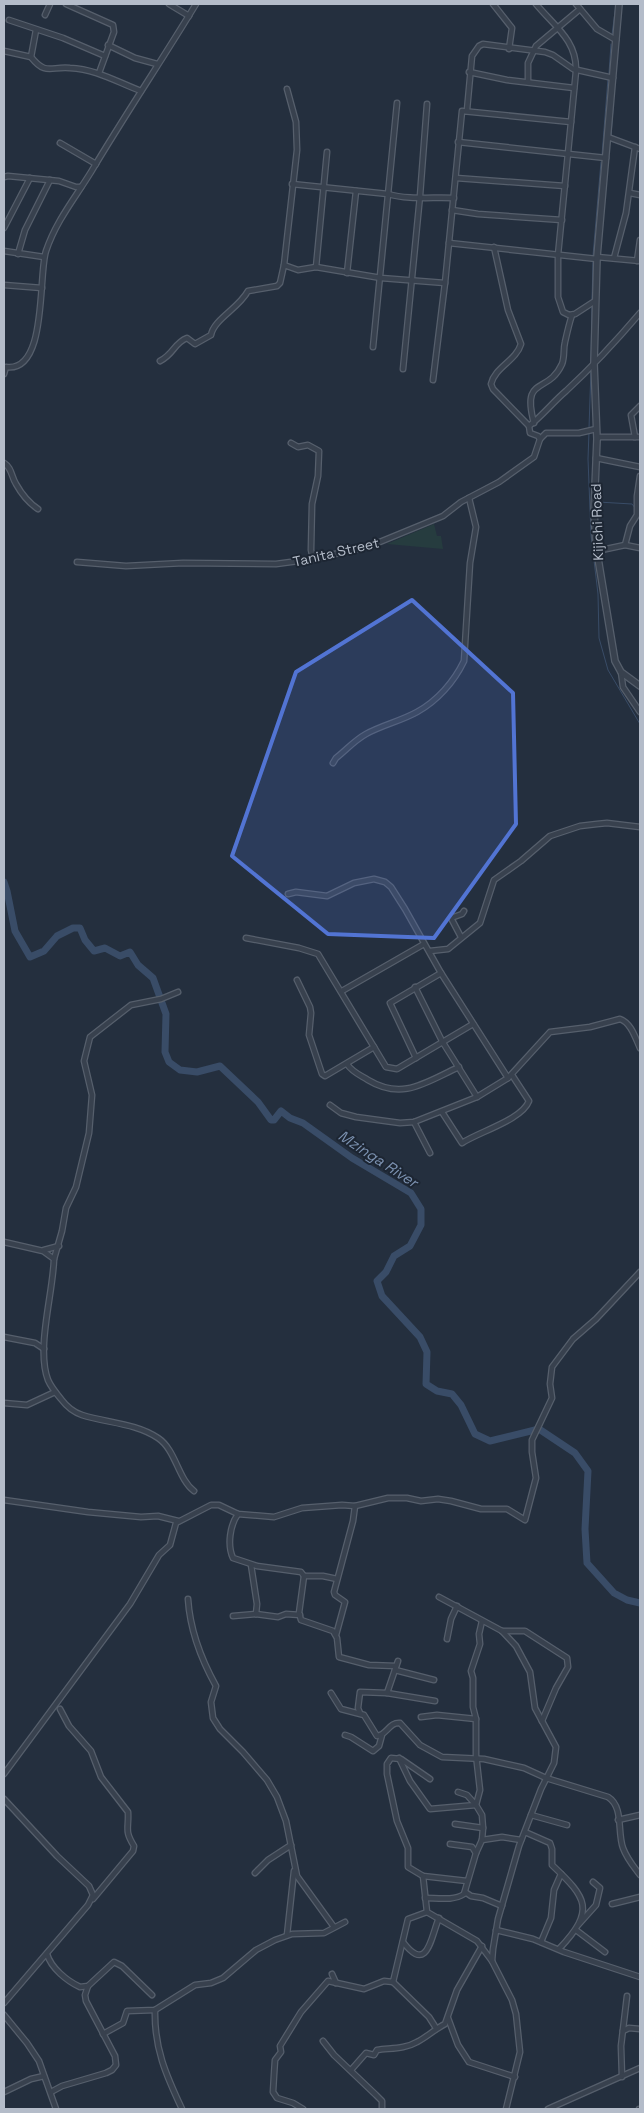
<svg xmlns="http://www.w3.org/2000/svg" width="644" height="2113" viewBox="0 0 644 2113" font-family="'Space Grotesk',sans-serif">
	<rect width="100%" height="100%" fill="#242f3e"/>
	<path fill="#263c3f" d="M434,524L437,536H441L443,549L387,544Z"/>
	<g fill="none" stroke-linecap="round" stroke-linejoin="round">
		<g stroke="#394c67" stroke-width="1">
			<path d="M612,35L616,4"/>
			<path d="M609,73L611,44"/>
			<path d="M615,83L622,4"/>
			<path d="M611,135L613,109"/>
			<path d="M602,155L608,79"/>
			<path d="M600,255L610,140"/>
			<path d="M593,256L601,162"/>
			<path d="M592,301L593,261"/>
			<path d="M591,363L592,305"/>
			<path d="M589,428L591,370"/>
			<path d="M589,432L588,459L591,535L598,594L599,638L608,670L640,724"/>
			<path d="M598,502L632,504L636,509"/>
		</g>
		<path stroke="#394c67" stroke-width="7" d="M4,882L7,891L15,931L30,957L44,951L57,936L73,928H80L85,940L94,951L105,948L120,956L130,952L138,965L153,978L166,1014L165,1052L169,1062L180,1070L197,1072L220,1066L258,1102L271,1120H274L281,1111L290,1118L303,1123L352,1158L411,1193L421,1209V1225L410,1246L394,1256L386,1272L377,1281L382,1296L420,1337L427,1352L426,1384L437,1391L452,1394L461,1405L475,1434L490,1441L539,1429L575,1453L588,1471L585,1529L587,1563L614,1593L627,1600L640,1603"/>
		<defs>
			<g id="minor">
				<path d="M66,4L113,25L114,32L99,73"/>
				<path d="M169,4L189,16"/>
				<path d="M493,4L512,28L509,49"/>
				<path d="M536,4C554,26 577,40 576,71L558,255V297L563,312L569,315L575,314L595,301"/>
				<path d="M576,4L597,29L616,40"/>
				<path d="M45,15L50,4"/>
				<path d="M9,20L63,38L105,56"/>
				<path d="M36,30L31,57C46,76 51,66 70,68C96,69 117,82 141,91"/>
				<path d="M108,45L135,58L157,64"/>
				<path d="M4,51L31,57"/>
				<path d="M469,72L507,80L574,88"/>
				<path d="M528,82V63L536,46L580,9"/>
				<path d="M467,110L472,56L479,46L483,44L545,52L553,55L573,69L613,78"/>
				<path d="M608,137L640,149"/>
				<path d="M458,142L606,158"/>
				<path d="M60,143L96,164"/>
				<path d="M4,177L8,176L59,181L76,187H81"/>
				<path d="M456,178L565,186"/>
				<path d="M292,184L388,194C408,200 432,197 454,198"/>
				<path d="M630,193L640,195"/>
				<path d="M452,210L478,214L562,220"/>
				<path d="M4,228L30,178"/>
				<path d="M449,243L597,259"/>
				<path d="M494,247L508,310L521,344C516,361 495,367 491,384L493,389L529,426"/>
				<path d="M4,251L44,257"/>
				<path d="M18,254L25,230L50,180"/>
				<path d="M597,257L640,261"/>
				<path d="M614,258L626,213L635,147"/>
				<path d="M637,261L640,240"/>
				<path d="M284,265L297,150L296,122L287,89"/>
				<path d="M316,267L327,152"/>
				<path d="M347,273L356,191"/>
				<path d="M4,285L42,288"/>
				<path d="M373,347L397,103"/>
				<path d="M160,361C174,354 174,343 187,338L195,344L211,335C214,319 238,309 248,291L277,286L280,283L284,265L298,270L316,267L381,278L445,283"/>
				<path d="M403,369L420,196L427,104"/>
				<path d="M4,374L6,367C48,373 38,274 46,251C56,221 75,198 91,172C125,115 162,60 196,4"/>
				<path d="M433,380L445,283L462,111L571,122"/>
				<path d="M534,423C521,375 548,395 562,364C565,356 563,350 565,342C567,333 569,324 572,315"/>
				<path d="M635,437L631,415L640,406"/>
				<path d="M540,439L546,433H579L596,429"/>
				<path d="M597,439L600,437H640"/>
				<path d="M291,443L298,447L308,445L319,451L318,476L312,504L311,550L313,559"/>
				<path d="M596,458L640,467"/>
				<path d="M4,463C12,468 11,476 16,484C21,493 29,503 38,509"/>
				<path d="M625,545L630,526L637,515V496L640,476"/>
				<path d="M597,551L625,545L640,548"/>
				<path d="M77,562L126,566L183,563L276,564L313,559L370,546L443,516L461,502L499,482L534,457L540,439L538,436L530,433L529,426C542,416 553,402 566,391C592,367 617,340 640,313"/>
				<path d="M621,672L623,687L640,712"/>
				<path d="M333,763L336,758C346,750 355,740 366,734C382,725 401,721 417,712C437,701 454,682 464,661L470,563L476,527L469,498"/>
				<path d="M288,894L296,892L327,896L354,883L374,879L385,882L391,887L405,909L441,973L508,1078"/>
				<path d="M461,937L451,918L462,914L464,911"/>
				<path d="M246,938L299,948L318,954L386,1067L397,1069L473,1024"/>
				<path d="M430,951L448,949L480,923L494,880L521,861L550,836L580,826L597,824L607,823L640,827"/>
				<path d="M297,980L310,1007L311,1013L309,1035L322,1074L325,1076L374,1047"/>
				<path d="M415,987L442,1041L477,1097"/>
				<path d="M342,991L424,944"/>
				<path d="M416,1058L390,1003L441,973"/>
				<path d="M347,1064C352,1072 360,1075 368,1080C403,1101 426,1082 459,1067"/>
				<path d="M330,1105L341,1113L356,1117L400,1123L414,1122L477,1097L508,1078L550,1032L590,1027L620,1019C631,1023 635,1037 640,1048"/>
				<path d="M442,1112L462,1143C478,1132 522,1120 529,1101L512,1075"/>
				<path d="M414,1122L430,1153"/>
				<path d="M4,1242L43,1251L54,1259C53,1294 36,1348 48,1380C51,1387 56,1393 61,1399C67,1407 73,1412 82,1415C107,1423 136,1423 158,1438C176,1450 178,1479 194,1491"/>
				<path d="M44,1250L59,1246"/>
				<path d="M54,1259L62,1231L66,1208L76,1187L89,1133L92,1095L84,1061L90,1037L131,1005L161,999L178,992"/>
				<path d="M4,1337L35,1343L44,1349"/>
				<path d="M4,1403L27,1405L55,1392"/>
				<path d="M4,1500L88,1512L141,1517L158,1516L178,1521"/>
				<path d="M238,1514C230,1525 227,1545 233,1558L257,1566L301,1572L304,1576L299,1613L301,1620L333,1631L337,1638L339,1657L369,1665L396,1666"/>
				<path d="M251,1565L257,1604L256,1614"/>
				<path d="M304,1576H323L337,1579"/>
				<path d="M439,1597L502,1631L516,1646L530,1672L535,1708L556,1747L554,1763L541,1789L519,1846L498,1919L493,1949L492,1961L512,2000L516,2014L520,2052L506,2109"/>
				<path d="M188,1599C190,1630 201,1659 216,1686L211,1702L213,1718L220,1729L243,1752L267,1780L277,1797L286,1821L297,1876L334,1927"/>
				<path d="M233,1616L256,1614L278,1617L286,1614L300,1615"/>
				<path d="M502,1631H525L567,1658L568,1667L556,1688L542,1721"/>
				<path d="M336,1635L345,1602L335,1595L334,1592L353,1521L355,1506"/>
				<path d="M447,1639L451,1619L457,1606"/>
				<path d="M395,1670L434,1680"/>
				<path d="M331,1693L341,1709L364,1715L377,1736C387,1735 389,1722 400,1723L420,1745L442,1757L484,1759L524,1768L546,1778L608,1797C624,1807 617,1832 623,1848C627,1859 634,1867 640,1875"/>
				<path d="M387,1693L435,1701"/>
				<path d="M60,1709L69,1726L91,1751L101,1777L128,1812C129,1829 124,1830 134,1846L133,1851L93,1899"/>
				<path d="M360,1713L358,1708L360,1692L387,1693L398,1661"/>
				<path d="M421,1717L437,1715L476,1719"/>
				<path d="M345,1735L351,1737L373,1751L379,1746L382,1735"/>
				<path d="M399,1758L410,1781L430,1809L476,1805L467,1795L458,1792"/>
				<path d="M4,1774L130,1604L159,1555L170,1545L176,1523L211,1505H219L238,1514L274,1517L302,1508L342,1505L355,1506L388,1498H407L421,1501L438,1499L451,1501L481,1509H507L525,1520L536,1478L532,1452V1440L552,1398L550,1384L552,1367L573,1339L596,1319L640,1272"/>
				<path d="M430,1779L401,1759L391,1758L387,1764V1774L397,1821L408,1848V1867L423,1876L467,1881"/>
				<path d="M4,1799L57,1856L89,1886L93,1895L88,1905L4,2003"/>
				<path d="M531,1815L567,1825"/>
				<path d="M618,1820L640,1815"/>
				<path d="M455,1824L483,1828"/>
				<path d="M525,1832L550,1843L552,1849V1865C587,1898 596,1910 559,1949"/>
				<path d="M482,1840L502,1837L521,1840"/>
				<path d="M450,1844L472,1847L476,1853"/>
				<path d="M255,1873L268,1860L291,1845"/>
				<path d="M423,1876L427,1912L477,1941L492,1961"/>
				<path d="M465,1892L471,1896L483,1898L502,1906"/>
				<path d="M425,1898C437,1898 454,1901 464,1894L476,1853L482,1840L483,1828L482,1815L476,1805L480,1790L476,1755V1719L473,1707V1678L471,1671L480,1644L479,1634L482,1621"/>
				<path d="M612,1904L640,1897"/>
				<path d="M579,1924L596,1905L600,1888L593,1882"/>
				<path d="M496,1930L533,1939L564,1952L640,1977"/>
				<path d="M576,1930L605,1952"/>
				<path d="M287,1935L294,1871"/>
				<path d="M403,1942C428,1975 431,1936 439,1918"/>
				<path d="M541,1942L551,1918L554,1890L561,1874"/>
				<path d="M47,1954C51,1968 67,1981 80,1987L88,1986L114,1962L122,1966L152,1995"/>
				<path d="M332,1974L336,1983"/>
				<path d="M393,1982L429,2017L436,2028"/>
				<path d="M155,2010C154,2048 166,2075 182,2109"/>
				<path d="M4,2015L27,2043L39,2061L56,2109"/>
				<path d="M448,2018L458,2045L469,2062L515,2077"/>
				<path d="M623,2031L629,2028L640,2029"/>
				<path d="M103,2034L123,2023L127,2011L155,2010L195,1985L211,1983L223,1978L256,1950L275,1940L292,1934L324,1933L345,1922"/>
				<path d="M323,2041L334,2055L376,2095L382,2101V2109"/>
				<path d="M351,2070L366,2053L374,2055L377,2050C391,2048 405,2049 417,2042C427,2037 435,2029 445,2024L457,1990L482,1946"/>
				<path d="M622,2077L621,2046L627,1996"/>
				<path d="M4,2092L31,2079L44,2076"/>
				<path d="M51,2092L62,2086L106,2073L112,2070L116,2065L115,2056L86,2001L85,1995L88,1986"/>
				<path d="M303,2109L293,2103L277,2098L273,2092L274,2075L275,2060L281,2052L280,2046L301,2012L328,1981L364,1989L384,1981L393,1982L408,1919L427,1912"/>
				<path d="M548,2109L640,2068"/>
				<path d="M639,2109H640"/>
			</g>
			<path id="tertiary" d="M619,4L597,257L594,363L597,439L594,511L596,546L615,661L621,672L640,686"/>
		</defs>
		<use href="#minor" stroke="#565f6c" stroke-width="7"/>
		<use href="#tertiary" stroke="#565f6c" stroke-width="8"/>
		<use href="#minor" stroke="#38414e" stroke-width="4.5"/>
		<use href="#tertiary" stroke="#38414e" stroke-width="5.5"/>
	</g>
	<path fill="#5274d3" fill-opacity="0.2" stroke="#5274d3" stroke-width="4" stroke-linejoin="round" d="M412,600L513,693L516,824L434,938L328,934L232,856L296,672Z"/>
	<g text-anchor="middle" stroke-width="4" stroke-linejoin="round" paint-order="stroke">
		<g font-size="14" fill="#b4bcc9" stroke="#1d2633">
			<text transform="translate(597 522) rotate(-92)" y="5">Kijichi Road</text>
			<text transform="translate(336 552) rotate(-13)" y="5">Tanita Street</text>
		</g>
		<g font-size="15" font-style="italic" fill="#7c92b1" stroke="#1d2633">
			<text transform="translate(378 1159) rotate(33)" y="5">Mzinga River</text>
		</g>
	</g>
	<rect width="644" height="2113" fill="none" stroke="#b4bcc9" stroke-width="10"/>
</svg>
